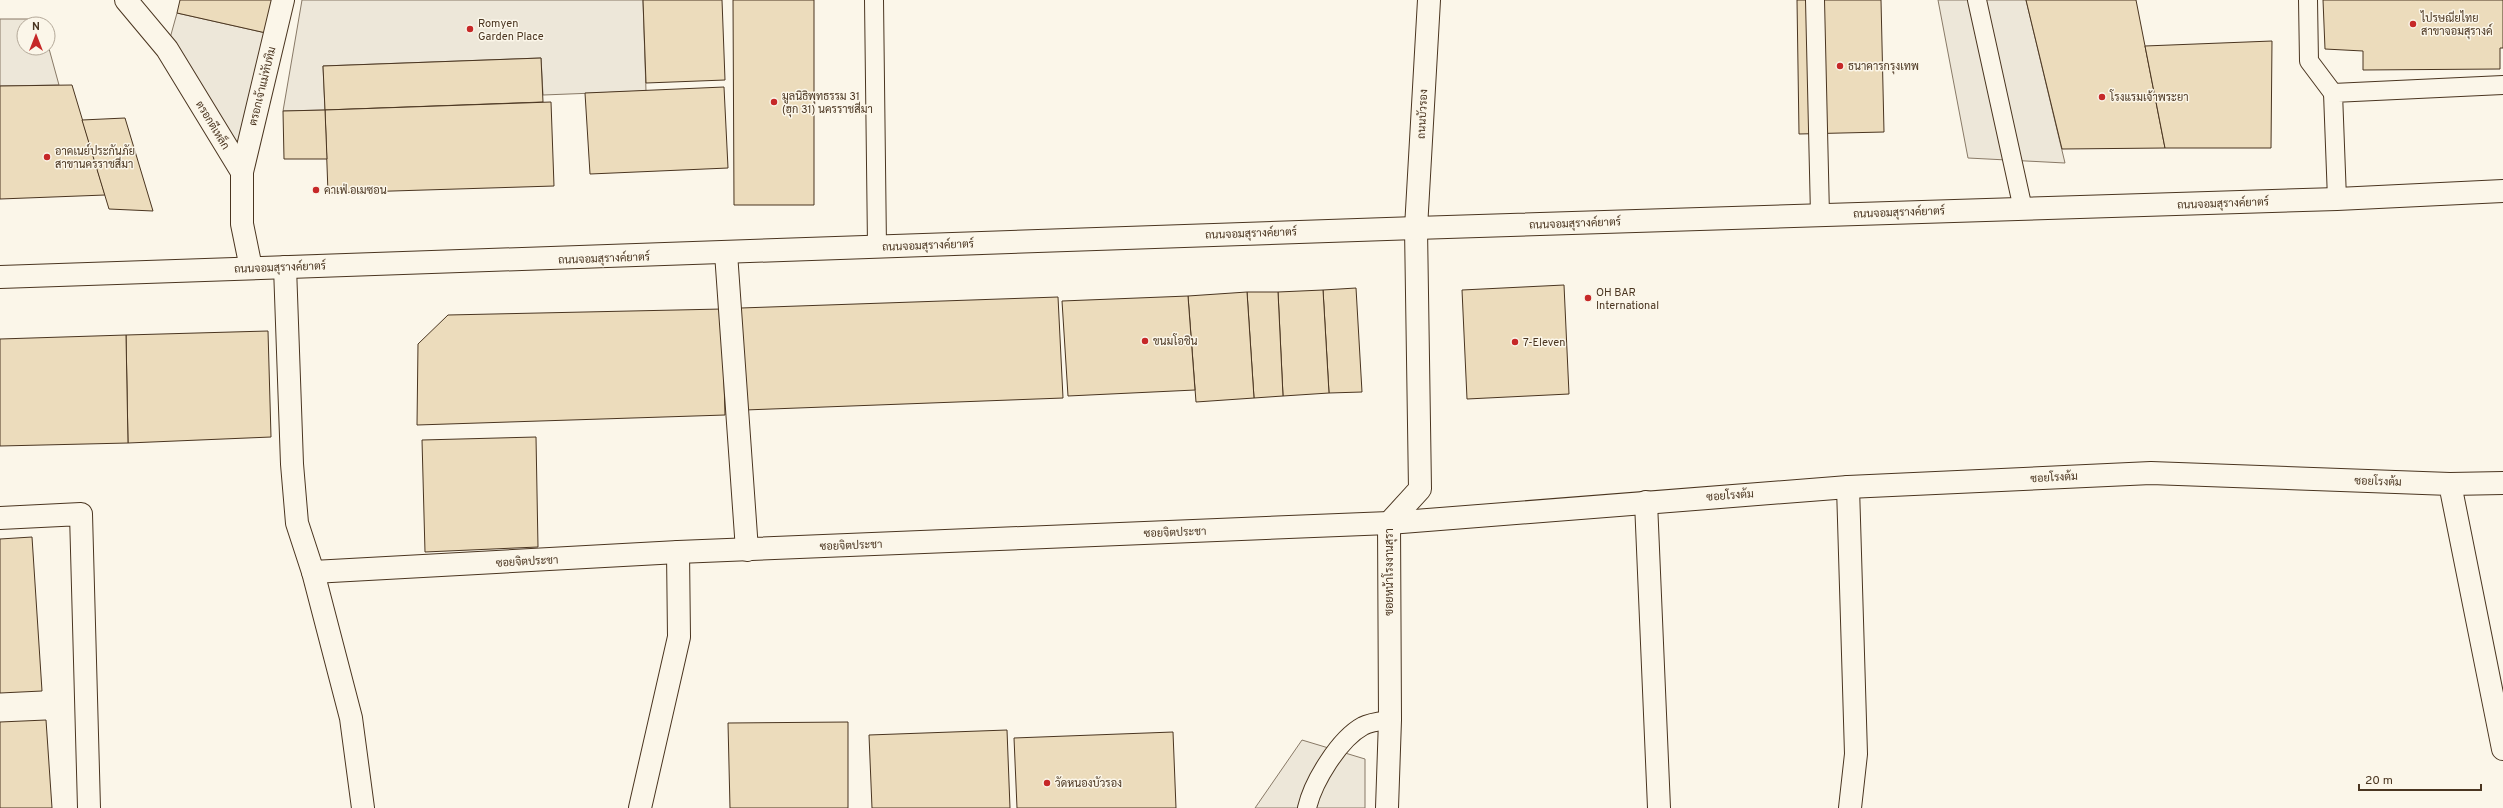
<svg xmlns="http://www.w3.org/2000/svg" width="2503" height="808" viewBox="0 0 2503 808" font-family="Overpass,Sarabun,sans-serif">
	<rect width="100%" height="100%" fill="#fbf6e9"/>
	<g fill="#ede7d9" stroke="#887966">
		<path d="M302,0H643L646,91L543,95L541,58L323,66L325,110L283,111Z"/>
		<path d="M1938,0H2026L2065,163L1968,158Z"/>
		<path d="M177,13L266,33L242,172L167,49Z"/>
		<path d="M0,19H41L42,24H24V48H48V45L59,85L0,86Z"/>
		<path d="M1302,740L1365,759V808H1255Z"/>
	</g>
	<g fill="#ecdcbc" stroke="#4a3520">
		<path d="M180,0H273L266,33L177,13Z"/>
		<path d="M643,0H722L725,80L646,83Z"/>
		<path d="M733,0H814V205H734Z"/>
		<path d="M1797,0H1881L1884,132L1799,134Z"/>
		<path d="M2026,0H2136L2165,148L2062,149Z"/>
		<path d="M2323,0H2503V48H2500V69L2363,70V51L2325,49Z"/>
		<path d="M2272,41L2271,148H2165L2145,46Z"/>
		<path d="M541,58L543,102L325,110L323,66Z"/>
		<path d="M72,85L105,195L0,199V86Z"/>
		<path d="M724,87L728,168L590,174L585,93Z"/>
		<path d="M551,102L554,186L328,193L325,110Z"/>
		<path d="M325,110L327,159H284L283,111Z"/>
		<path d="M125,118L153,211L109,209L82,120Z"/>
		<path d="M1564,285L1569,394L1467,399L1462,290Z"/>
		<path d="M1356,288L1362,392L1329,393L1323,290Z"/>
		<path d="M1323,290L1329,393L1283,396L1278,292Z"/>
		<path d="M1247,292H1278L1283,396L1254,398Z"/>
		<path d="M1247,292L1254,398L1196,402L1188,296Z"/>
		<path d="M1188,296L1195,390L1068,396L1062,301Z"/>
		<path d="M1058,297L1063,398L745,410L741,308Z"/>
		<path d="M722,309L725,415L417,425L418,344L448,315Z"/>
		<path d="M268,331L271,437L128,443L126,335Z"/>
		<path d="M126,335L128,443L0,446V339Z"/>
		<path d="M536,437L538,547L425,552L422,440Z"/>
		<path d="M32,537L42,691L0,693V539Z"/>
		<path d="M46,720L52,808H0V722Z"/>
		<path d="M848,722V808H730L728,723Z"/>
		<path d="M1007,730L1010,808H872L869,735Z"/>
		<path d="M1173,732L1176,808H1017L1014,738Z"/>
	</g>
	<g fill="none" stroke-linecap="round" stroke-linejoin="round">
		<defs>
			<g id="lane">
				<path d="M874,0L877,246"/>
				<path d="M1815,0L1820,215"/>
				<path d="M1977,0L2023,209"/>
				<path d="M2308,0L2309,61L2333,93"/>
				<path d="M2337,199L2333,93L2503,85"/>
				<path d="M1307,808C1313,782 1339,739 1363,726C1370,722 1382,721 1390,720"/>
			</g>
			<g id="street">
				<path d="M126,0L167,49L242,172V224L251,268"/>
				<path d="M242,172L283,0"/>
				<path d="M726,253L747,550"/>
				<path d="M285,267L292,464L297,523L313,572L351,718L363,808"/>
				<path d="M2450,484L2503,483"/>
				<path d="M1848,487L1856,754L1850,808"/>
				<path d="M1646,502L1659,808"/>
				<path d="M0,518L81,514L89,808"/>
				<path d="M313,572L678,552L1389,523L1848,487L2151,473L2450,484L2503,749"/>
				<path d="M640,808L679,637L678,552"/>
				<path d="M1387,808L1390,720L1389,523L1420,489L1416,228"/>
			</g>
			<g id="secondary">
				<path d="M1416,228L1429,0"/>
				<path d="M0,277L1416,228L2337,199L2503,191"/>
			</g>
		</defs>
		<use href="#lane" stroke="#4a3520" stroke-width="20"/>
		<use href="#street" stroke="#4a3520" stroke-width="24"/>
		<use href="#secondary" stroke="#4a3520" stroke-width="24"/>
		<use href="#lane" stroke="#fbf6e9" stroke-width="18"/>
		<use href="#street" stroke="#fbf6e9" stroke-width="22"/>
		<use href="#secondary" stroke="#fbf6e9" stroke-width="22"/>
	</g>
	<g fill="#c62828" stroke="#fbf6e9" stroke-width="1.5">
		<circle cx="2413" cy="24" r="4"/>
		<circle cx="470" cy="29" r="4"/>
		<circle cx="1840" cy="66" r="4"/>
		<circle cx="2102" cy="97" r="4"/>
		<circle cx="774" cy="102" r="4"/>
		<circle cx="47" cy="157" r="4"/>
		<circle cx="316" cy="190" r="4"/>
		<circle cx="1588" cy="298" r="4"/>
		<circle cx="1145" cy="341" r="4"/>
		<circle cx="1515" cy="342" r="4"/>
		<circle cx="1047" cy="783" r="4"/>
	</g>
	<g text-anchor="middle" stroke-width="3" stroke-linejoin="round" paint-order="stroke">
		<g font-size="11" fill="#4a3520" stroke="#fbf6e9" text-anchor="start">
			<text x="2421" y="22">ไปรษณียไทย<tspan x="2421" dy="13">สาขาจอมสุรางค์</tspan></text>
			<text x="478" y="27">Romyen<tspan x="478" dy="13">Garden Place</tspan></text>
			<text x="1848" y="70">ธนาคารกรุงเทพ</text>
			<text x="782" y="100">มูลนิธิพุทธรรม 31<tspan x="782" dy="13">(ฮุก 31) นครราชสีมา</tspan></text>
			<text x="2110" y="101">โรงแรมเจ้าพระยา</text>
			<text x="55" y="155">อาคเนย์ประกันภัย<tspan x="55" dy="13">สาขานครราชสีมา</tspan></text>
			<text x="324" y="194">คาเฟ่ อเมซอน</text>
			<text x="1596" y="296">OH BAR<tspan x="1596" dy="13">International</tspan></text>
			<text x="1153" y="345">ขนมโอชิน</text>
			<text x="1523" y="346">7-Eleven</text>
			<text x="1055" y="787">วัดหนองบัวรอง</text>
		</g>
		<g font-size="11" fill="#4a3520" stroke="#fbf6e9">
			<text transform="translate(262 86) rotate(-76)" y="4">ตรอกเจ้าแม่ทับทิม</text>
			<text transform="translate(1422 114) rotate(-87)" y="4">ถนนบัวรอง</text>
			<text transform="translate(213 125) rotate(59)" y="4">ตรอกตีเหล็ก</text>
			<text transform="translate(2223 203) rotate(-2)" y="4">ถนนจอมสุรางค์ยาตร์</text>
			<text transform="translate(1899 212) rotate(-2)" y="4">ถนนจอมสุรางค์ยาตร์</text>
			<text transform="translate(1575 223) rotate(-2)" y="4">ถนนจอมสุรางค์ยาตร์</text>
			<text transform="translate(1251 233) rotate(-2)" y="4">ถนนจอมสุรางค์ยาตร์</text>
			<text transform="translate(928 245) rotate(-2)" y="4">ถนนจอมสุรางค์ยาตร์</text>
			<text transform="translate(604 258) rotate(-2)" y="4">ถนนจอมสุรางค์ยาตร์</text>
			<text transform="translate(280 267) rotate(-2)" y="4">ถนนจอมสุรางค์ยาตร์</text>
			<text transform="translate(2054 477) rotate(-3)" y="4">ซอยโรงต้ม</text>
			<text transform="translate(2378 481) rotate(2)" y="4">ซอยโรงต้ม</text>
			<text transform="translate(1730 495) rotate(-4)" y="4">ซอยโรงต้ม</text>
			<text transform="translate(1175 532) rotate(-2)" y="4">ซอยจิตประชา</text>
			<text transform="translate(851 545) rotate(-2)" y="4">ซอยจิตประชา</text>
			<text transform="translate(527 561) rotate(-3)" y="4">ซอยจิตประชา</text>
			<text transform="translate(1389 572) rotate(-90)" y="4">ซอยหน้าโรงงานสุรา</text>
		</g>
	</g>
	<g transform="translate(36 36)"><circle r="19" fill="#fbf6e9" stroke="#b4a999"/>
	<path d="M0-3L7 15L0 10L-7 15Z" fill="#c62828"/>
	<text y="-6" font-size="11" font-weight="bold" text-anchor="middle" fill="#4a3520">N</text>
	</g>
	<path d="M2359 784v6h122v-6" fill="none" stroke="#4a3520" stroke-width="2"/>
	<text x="2365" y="784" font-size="12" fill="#4a3520" stroke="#fbf6e9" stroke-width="3" paint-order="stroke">20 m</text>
</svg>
